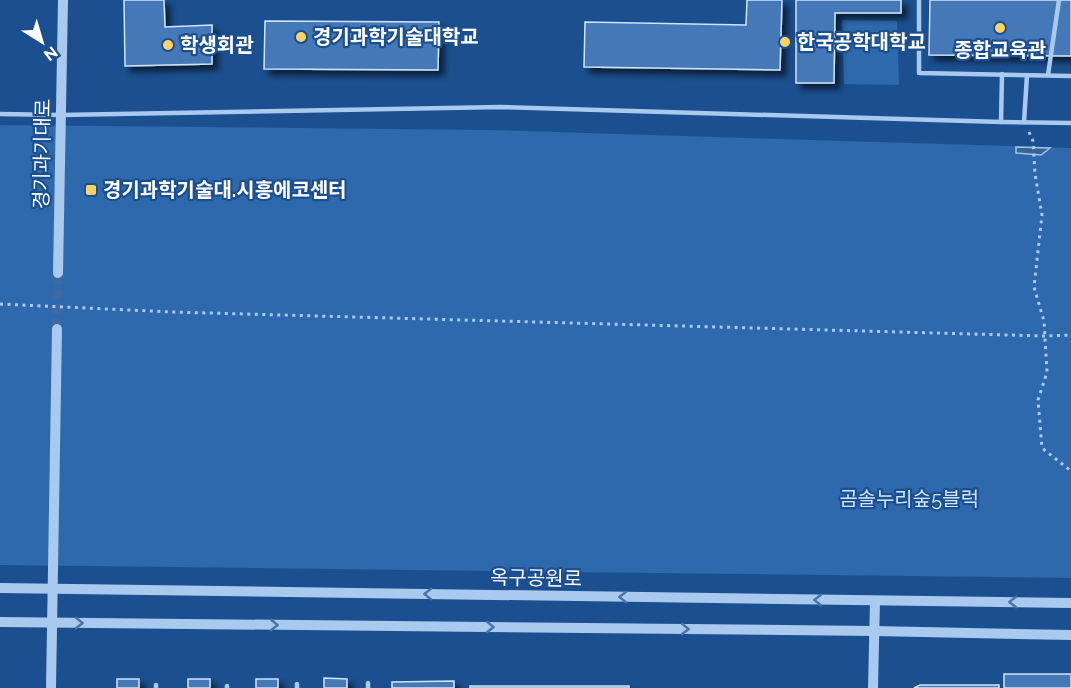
<svg xmlns="http://www.w3.org/2000/svg" width="1071" height="688" viewBox="0 0 1071 688" font-family="Raleway,'Noto Sans KR',sans-serif">
	<defs>
		<filter id="shadow"><feDropShadow dx="5.5" dy="5.5" stdDeviation="3" flood-color="#0009"/></filter>
	</defs>
	<rect width="100%" height="100%" fill="#1b4f8f"/>
	<g fill="#2e69ad">
		<path d="M842,20L897,21L899,85L844,84Z"/>
		<path d="M0,125L490,130L1071,148V578L0,565Z"/>
	</g>
	<path fill="#3c6290" stroke="#9cc4f0" stroke-width="1.5" d="M1016,147L1050,148L1041,155L1016,153Z"/>
	<g fill="#4478b7" stroke="#cfe3fa" stroke-width="1.5" filter="url(#shadow)">
		<path d="M124,0H164L165,27L212,25V64L125,66Z"/>
		<path d="M747,0H782L780,70L584,67L585,22L746,25Z"/>
		<path d="M796,0H901V13H835L834,83H796Z"/>
		<path d="M930,0H1071V56L929,55Z"/>
		<path d="M265,21L439,22L438,70L264,69Z"/>
		<rect x="1004" y="674" width="67" height="14"/>
		<path d="M324,678L347,679V688H324Z"/>
		<rect x="117" y="679" width="22" height="9"/>
		<rect x="188" y="679" width="22" height="9"/>
		<rect x="256" y="679" width="22" height="9"/>
		<path d="M454,681V688H392V682Z"/>
		<path d="M920,685H999V688H914Z"/>
		<rect x="470" y="686" width="159" height="2"/>
	</g>
	<g fill="none" stroke-linecap="round" stroke-linejoin="round">
		<path stroke="#3d69a0" stroke-width="10" stroke-dasharray="10 5" stroke-linecap="butt" d="M57,329L58,273"/>
		<g stroke="#a9c9ee" stroke-width="3" stroke-dasharray="3 4.5" stroke-linecap="butt">
			<path d="M1029,132L1033,141L1035,174L1042,215L1034,287L1044,321L1047,372L1038,400L1042,448L1071,471"/>
			<path d="M0,304L172,312L1045,336L1071,335"/>
		</g>
		<g stroke="#a9c9ee" stroke-width="4.5">
			<path d="M919,0V73L1071,76"/>
			<path d="M1048,75L1059,0"/>
			<path d="M0,114L61,115L501,107L1001,122L1071,123"/>
			<path d="M1001,122L1002,74"/>
			<path d="M1024,122L1027,75"/>
			<path d="M156,685V688"/>
			<path d="M227,688V686"/>
			<path d="M297,688V684"/>
			<path d="M368,688V683"/>
		</g>
		<g stroke="#a9c9ee" stroke-width="10">
			<path d="M58,273L63,0"/>
			<path d="M0,588L1071,603"/>
			<path d="M0,622L874,631L1071,635"/>
			<path d="M51,688L57,329"/>
			<path d="M873,688L875,601"/>
		</g>
	</g>
	<defs><path id="oneway-chevron" d="M-2-3.5L2.5 0L-2 3.5" fill="none" stroke-width="1.6" stroke-linecap="round" stroke-linejoin="round" transform="scale(1.5)"/></defs>
	<g stroke="#4674ac">
		<use href="#oneway-chevron" transform="translate(428 594) rotate(-179)"/>
		<use href="#oneway-chevron" transform="translate(623 597) rotate(-179)"/>
		<use href="#oneway-chevron" transform="translate(818 600) rotate(-179)"/>
		<use href="#oneway-chevron" transform="translate(1013 602) rotate(-180)"/>
		<use href="#oneway-chevron" transform="translate(79 623) rotate(1)"/>
		<use href="#oneway-chevron" transform="translate(274 625) rotate(1)"/>
		<use href="#oneway-chevron" transform="translate(490 627) rotate(1)"/>
		<use href="#oneway-chevron" transform="translate(685 629) rotate(1)"/>
	</g>
	<g fill="#ffd166" stroke="#1b4f8f" stroke-width="2">
		<circle cx="1000" cy="28" r="6"/>
		<circle cx="301" cy="37" r="6"/>
		<circle cx="785" cy="42" r="6"/>
		<circle cx="168" cy="45" r="6"/>
		<rect x="85" y="184" width="12" height="12" rx="3"/>
	</g>
	<g text-anchor="middle" stroke-width="4.5" stroke-linejoin="round" paint-order="stroke">
		<g font-size="20" font-weight="bold" fill="#fff" stroke="#1b4f8f" text-anchor="start">
			<text x="313" y="44">경기과학기술대학교</text>
			<text x="797" y="49">한국공학대학교</text>
			<text x="180" y="52">학생회관</text>
			<text x="1000" y="57" text-anchor="middle">종합교육관</text>
			<text x="103" y="197">경기과학기술대.시흥에코센터</text>
		</g>
		<g font-size="20" fill="#fff" stroke="#1b4f8f">
			<text transform="translate(42 154) rotate(-89)" y="7">경기과기대로</text>
			<text transform="translate(536 578) rotate(1)" y="7">옥구공원로</text>
		</g>
		<g font-size="20" fill="#cfe3fa" stroke="#1b4f8f">
			<text x="909" y="506">곰솔누리숲5블럭</text>
		</g>
	</g>
	<g transform="translate(42 42) rotate(143)" stroke="#1b4f8f" stroke-width="4.5" paint-order="stroke">
	<path d="M0-4.5L10 22L0 15L-10 22Z" fill="#ffffff"/>
	<text y="-9" font-size="16" font-weight="bold" text-anchor="middle" fill="#ffffff">N</text>
	</g>
</svg>
